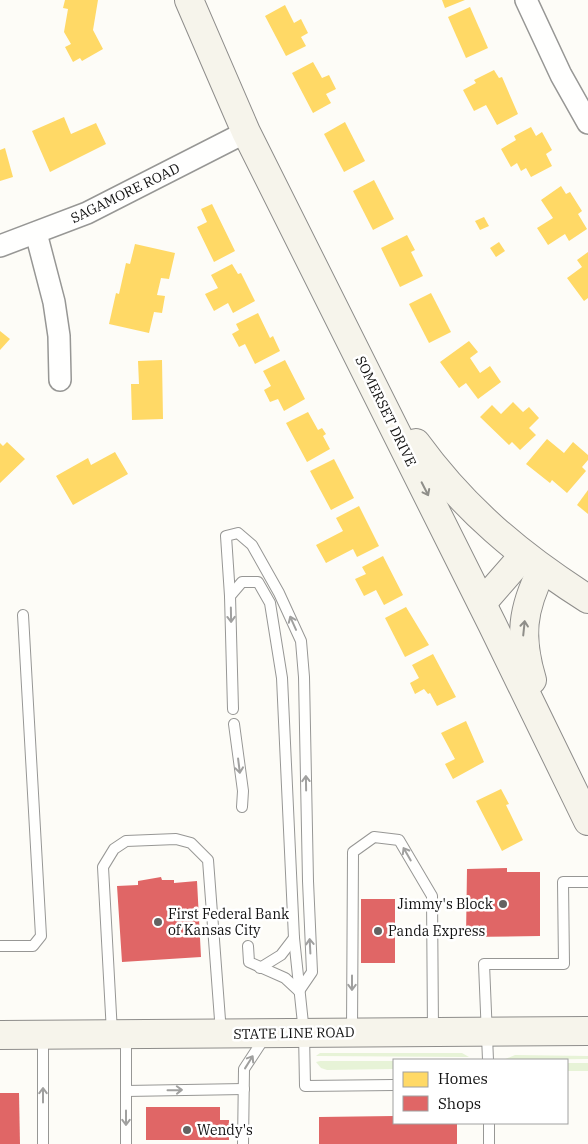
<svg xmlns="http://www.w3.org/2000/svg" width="588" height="1144" viewBox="0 0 588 1144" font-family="'IBM Plex Serif',serif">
	<rect width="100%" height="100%" fill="#fdfcf7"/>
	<g fill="#e7f3d7">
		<path d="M320,1053H462L469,1057L316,1056Z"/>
		<path d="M515,1055L588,1056V1059L503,1060Z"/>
		<path d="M320,1061H394V1069L327,1070L321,1068L316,1062Z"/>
		<rect x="567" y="1063" width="21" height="8"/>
	</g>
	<g fill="#ffd966">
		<path d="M65,0H98L93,30L103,49L82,61L80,58L73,62L65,47L71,44L64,32L68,9L63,8Z"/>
		<path d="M442,0H465L445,8Z"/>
		<path d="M285,5L294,23L301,19L308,33L301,37L306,46L286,56L265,16Z"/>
		<path d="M470,7L488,48L466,58L448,17Z"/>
		<path d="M313,62L322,78L329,75L336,89L326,94L331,103L313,113L292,73Z"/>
		<path d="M494,70L499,78L502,77L518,114L497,125L486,105L474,111L463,90L476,83L474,80Z"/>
		<path d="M64,117L71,134L96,123L106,144L50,172L32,131Z"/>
		<path d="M345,122L365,161L344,172L324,134Z"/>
		<path d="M531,127L536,136L542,132L552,150L546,154L552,166L531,177L526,168L521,171L517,163L511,167L501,149L516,140L514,136Z"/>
		<path d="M5,148L13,177L0,181V150Z"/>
		<path d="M374,180L394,219L373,230L353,191Z"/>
		<path d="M561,186L566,194L570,192L582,211L578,214L587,229L569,241L565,234L548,245L537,228L553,218L541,200Z"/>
		<path d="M212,204L235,251L214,262L197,227L207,222L201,209Z"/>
		<path d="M484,217L489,226L480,230L475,221Z"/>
		<path d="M407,235L415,250L411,252L423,276L400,287L381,248Z"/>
		<path d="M499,242L505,251L496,257L490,248Z"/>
		<path d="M135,244L175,253L169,279L161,278L157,295L165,296L162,313L154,312L149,333L109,324L116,293L119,294L126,263L130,264Z"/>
		<path d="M588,252V298L584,301L567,278L582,267L577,260Z"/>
		<path d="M232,264L238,274L241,273L255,301L233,313L228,303L214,311L205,294L218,288L211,275Z"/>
		<path d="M431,293L451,332L429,343L409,304Z"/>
		<path d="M258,313L270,338L273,336L280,351L255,364L245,344L239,347L232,334L239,330L236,324Z"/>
		<path d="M0,331L10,339L0,350Z"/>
		<path d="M469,341L478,352L470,358L480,373L490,366L501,382L478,399L466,383L459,388L440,362Z"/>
		<path d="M162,360L163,419L132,420L131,384H139L138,361Z"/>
		<path d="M285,360L305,399L284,411L278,399L270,402L264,390L271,386L263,371Z"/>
		<path d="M513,402L523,412L529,407L539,418L529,428L536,435L520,450L512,442L509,445L480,417L492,405L501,414Z"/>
		<path d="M308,412L318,430L322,428L326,434L323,436L330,449L307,462L286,423Z"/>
		<path d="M547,439L564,453L573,442L588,455V460L582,467L586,471L567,493L552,480L550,483L526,464Z"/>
		<path d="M7,442L25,459L0,483V443L3,446Z"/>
		<path d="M115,452L128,474L73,505L56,476L88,458L91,465Z"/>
		<path d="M334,459L354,498L331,510L310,471Z"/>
		<path d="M588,490V514L577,505Z"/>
		<path d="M359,506L379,546L357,557L353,549L326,563L316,545L343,531L336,518Z"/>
		<path d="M383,556L403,595L384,605L376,590L364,596L355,579L366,574L362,567Z"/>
		<path d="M406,607L429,645L405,657L385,618Z"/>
		<path d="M433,654L456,697L437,706L430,693L428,694L424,689L415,694L410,683L419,678L412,665Z"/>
		<path d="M466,721L484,762L453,779L445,764L455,759L441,733Z"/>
		<path d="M501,789L509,804L506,805L523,840L502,851L476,801Z"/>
	</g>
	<g fill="#e06666">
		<path d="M507,868V872H540V936L466,937L467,869Z"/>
		<path d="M161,877L162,880H174V883L197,881L201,957L122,962L117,886L138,885V881Z"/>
		<rect x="361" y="899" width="34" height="64"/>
		<path d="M0,1093H19L20,1144H0Z"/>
		<path d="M146,1107H220V1120H229V1140H146Z"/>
		<path d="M394,1116V1123H457V1144H319V1117Z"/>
	</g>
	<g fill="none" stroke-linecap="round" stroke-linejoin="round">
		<defs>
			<g id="lane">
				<path d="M230,596L242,582H258L270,603L282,678L294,938L304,1033L305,1086L394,1085"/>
				<path d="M233,709L230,596L226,536L238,533L252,545L279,593L301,641L304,677L308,881L312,972L299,991"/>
				<path d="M234,724L243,791L242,807"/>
				<path d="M0,946H33L41,936L23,615"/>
				<path d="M248,946L249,962L285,978L299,991"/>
				<path d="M260,968L281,955L294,938"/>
				<path d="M352,1032L353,852L374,837L399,840L432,896L433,1031"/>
				<path d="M112,1033L103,867L114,849L126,841L176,839L191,843L208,860L221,1033"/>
				<path d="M126,1035V1144"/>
				<path d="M488,1060L484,964H564L563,882H588"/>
				<path d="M126,1091L244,1089"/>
				<path d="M489,1123V1144"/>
				<path d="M43,1144V1035"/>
				<path d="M243,1144L244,1069L265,1037"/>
			</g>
			<g id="street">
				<path d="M526,0L561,75L588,123"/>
				<path d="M36,233L54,302L59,336L60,380"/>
				<path d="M0,246L87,213L246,132"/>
			</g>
			<g id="secondary">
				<path d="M189,0L246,132L492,624L588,821"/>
				<path d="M416,443C464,509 520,556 588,599"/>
				<path d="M482,603L524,555"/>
				<path d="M532,680C519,637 522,609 542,570"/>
				<path d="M0,1035L588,1031"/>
			</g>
		</defs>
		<use href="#lane" stroke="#979795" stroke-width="12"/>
		<use href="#street" stroke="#979795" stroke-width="24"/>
		<use href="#secondary" stroke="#8e8d8b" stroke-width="30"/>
		<use href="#lane" stroke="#fffffe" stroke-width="10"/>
		<use href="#street" stroke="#fffffe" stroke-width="21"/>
		<use href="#secondary" stroke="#f6f4eb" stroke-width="28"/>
	</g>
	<defs><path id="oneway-shaft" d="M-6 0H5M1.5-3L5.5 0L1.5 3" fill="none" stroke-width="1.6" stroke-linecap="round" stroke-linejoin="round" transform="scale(1.25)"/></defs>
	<g stroke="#8f8e89">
		<use href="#oneway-shaft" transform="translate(425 489) rotate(63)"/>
		<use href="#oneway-shaft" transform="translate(524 628) rotate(-84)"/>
	</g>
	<g stroke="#a0a09f">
		<use href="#oneway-shaft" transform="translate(231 615) rotate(89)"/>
		<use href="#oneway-shaft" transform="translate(293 623) rotate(-114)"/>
		<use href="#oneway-shaft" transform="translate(239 766) rotate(83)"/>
		<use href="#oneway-shaft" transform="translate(306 783) rotate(-91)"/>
		<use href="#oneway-shaft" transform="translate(407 854) rotate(-120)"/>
		<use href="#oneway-shaft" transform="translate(310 946) rotate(-93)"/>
		<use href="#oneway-shaft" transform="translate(352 983) rotate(90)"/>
		<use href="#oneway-shaft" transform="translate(249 1062) rotate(-58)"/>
		<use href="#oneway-shaft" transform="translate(175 1090) rotate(-1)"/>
		<use href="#oneway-shaft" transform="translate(43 1095) rotate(-90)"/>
		<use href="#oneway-shaft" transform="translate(126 1118) rotate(90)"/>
	</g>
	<g fill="#646362" stroke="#fff" stroke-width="2">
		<circle cx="503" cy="904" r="5"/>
		<circle cx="158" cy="922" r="5"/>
		<circle cx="378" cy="931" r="5"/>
		<circle cx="187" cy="1130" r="5"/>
	</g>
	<g text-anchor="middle" stroke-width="5" stroke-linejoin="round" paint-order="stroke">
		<g font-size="14" fill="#111" stroke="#fff">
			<text transform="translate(125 193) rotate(-26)" y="5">SAGAMORE ROAD</text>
			<text transform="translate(386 411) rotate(64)" y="5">SOMERSET DRIVE</text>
			<text transform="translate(294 1033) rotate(-1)" y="5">STATE LINE ROAD</text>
		</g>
		<g font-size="14" fill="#111" stroke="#fff" text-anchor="start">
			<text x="493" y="909" text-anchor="end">Jimmy's Block</text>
			<text x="168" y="919">First Federal Bank<tspan x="168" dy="16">of Kansas City</tspan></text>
			<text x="388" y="936">Panda Express</text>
			<text x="197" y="1135">Wendy's</text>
		</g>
	</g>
	<rect x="393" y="1059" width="175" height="65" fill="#ffffff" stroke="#a0a0a0"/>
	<rect x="403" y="1072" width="25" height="15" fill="#ffd966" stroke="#a0a0a0"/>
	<text x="438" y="1084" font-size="15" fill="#111111">Homes</text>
	<rect x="403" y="1096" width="25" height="15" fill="#e06666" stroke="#a0a0a0"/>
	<text x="438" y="1109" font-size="15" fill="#111111">Shops</text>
</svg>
